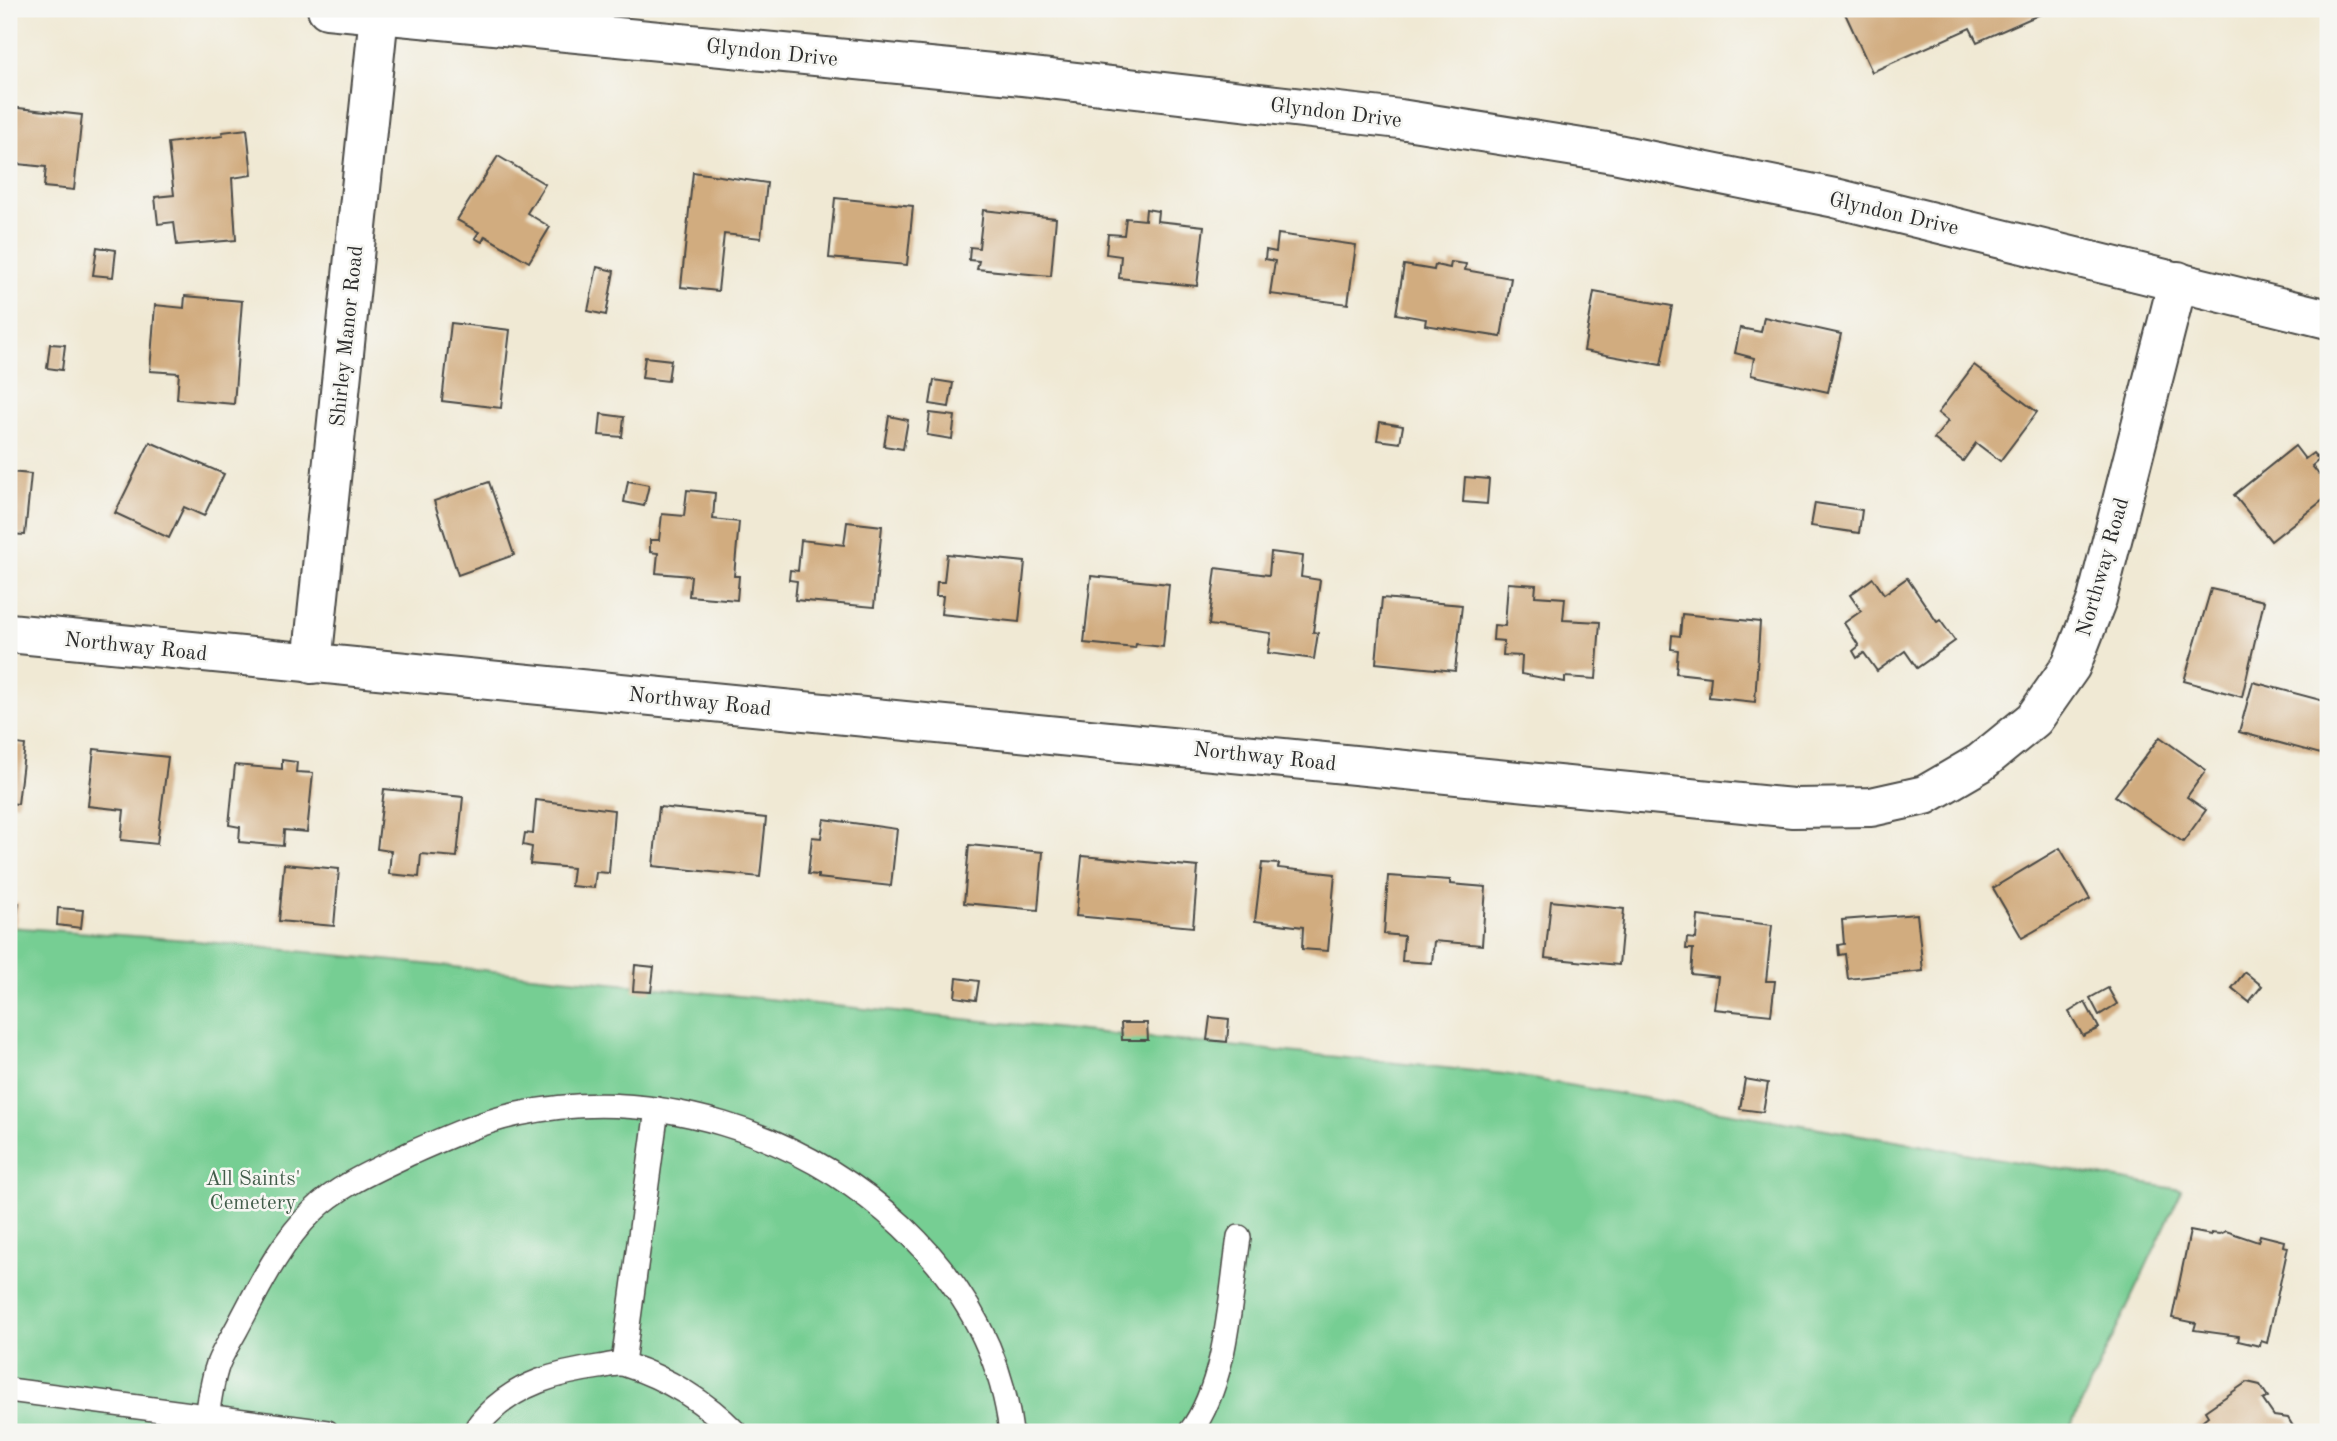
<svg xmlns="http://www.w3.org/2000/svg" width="2337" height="1441" viewBox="0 0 2337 1441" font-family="'Old Standard TT',serif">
	<rect width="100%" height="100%" fill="#f6f6f2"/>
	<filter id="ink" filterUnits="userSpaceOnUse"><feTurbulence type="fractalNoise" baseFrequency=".0143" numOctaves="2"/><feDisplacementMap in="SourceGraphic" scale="14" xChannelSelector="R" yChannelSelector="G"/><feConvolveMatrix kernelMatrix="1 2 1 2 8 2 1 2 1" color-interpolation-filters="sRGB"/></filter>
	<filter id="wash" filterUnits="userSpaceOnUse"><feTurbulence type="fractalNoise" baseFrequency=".00686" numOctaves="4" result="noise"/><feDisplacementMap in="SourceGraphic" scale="28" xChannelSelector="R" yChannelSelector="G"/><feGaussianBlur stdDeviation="1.57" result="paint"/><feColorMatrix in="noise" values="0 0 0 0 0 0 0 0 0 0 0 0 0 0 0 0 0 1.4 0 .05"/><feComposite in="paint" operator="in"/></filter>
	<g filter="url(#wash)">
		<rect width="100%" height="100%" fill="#f0e9d4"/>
		<path fill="#76ce93" stroke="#507c5f" stroke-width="2" d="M9,927L188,940L1504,1074L2182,1190L2068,1432H9Z"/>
		<g id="blocks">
			<g fill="#d1ac7f">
				<path d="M1843,9H2052L1977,42L1970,28L1872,72Z"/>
				<path d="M9,107L82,115L74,190L44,187L46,167L9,163Z"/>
				<path d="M247,129L252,175L232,178L236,240L177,245L174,222L158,224L155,197L174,195L168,143L223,136L222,132Z"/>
				<path d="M498,156L545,184L527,213L550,227L529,262L485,236L482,242L475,238L479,232L457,220Z"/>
				<path d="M693,172L767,183L761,238L724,234L718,291L681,287Z"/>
				<path d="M835,198L913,206L907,265L829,258Z"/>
				<path d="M1146,209L1158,211L1157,221L1204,226L1197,286L1119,278L1121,256L1106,254L1108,234L1124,235L1126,218L1145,220Z"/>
				<path d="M983,210L1056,218L1051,276L977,269L979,261L969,260L970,247L979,248Z"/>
				<path d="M1278,234L1356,245L1348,304L1270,294L1275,261L1265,259L1266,250L1276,252Z"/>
				<path d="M97,247L116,250L113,277L93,275Z"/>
				<path d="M1451,262L1466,264L1465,270L1511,278L1501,337L1425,325L1426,319L1396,314L1404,265L1434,270L1435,265L1450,268Z"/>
				<path d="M597,267L614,271L606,315L588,311Z"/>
				<path d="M1594,292L1672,306L1661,365L1584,351Z"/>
				<path d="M185,296L242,301L234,404L177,399L179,373L150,371L155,305L184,308Z"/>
				<path d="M1764,317L1841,334L1828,392L1751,375L1754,358L1735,353L1740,328L1761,332Z"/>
				<path d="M451,323L510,330L501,408L442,401Z"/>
				<path d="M50,344L65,345L62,370L47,368Z"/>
				<path d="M645,357L671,360L668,381L642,378Z"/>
				<path d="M1974,365L2037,412L2000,461L1976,443L1963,461L1934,439L1948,421L1938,413Z"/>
				<path d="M934,380L953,383L949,407L930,404Z"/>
				<path d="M930,413L955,416L952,439L927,435Z"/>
				<path d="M601,414L624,417L622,437L599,435Z"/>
				<path d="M889,416L908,420L903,449L884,446Z"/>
				<path d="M1380,422L1403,426L1400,443L1377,440Z"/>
				<path d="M150,442L224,474L204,516L184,507L169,538L115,513Z"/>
				<path d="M2295,446L2305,459L2313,453L2319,460L2312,466L2328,486V496L2271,541L2234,495Z"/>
				<path d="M9,472L31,474L25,535L9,534Z"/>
				<path d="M1465,477L1489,479L1487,504L1463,502Z"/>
				<path d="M628,481L649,485L644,506L624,502Z"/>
				<path d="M489,482L514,555L458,575L434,501Z"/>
				<path d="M687,490L715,493L713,519L739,522L734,576H739L737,600L689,596L691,576L656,573L658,553L650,552V540H659L662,514L684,516Z"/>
				<path d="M1815,503L1862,510L1859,533L1811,526Z"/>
				<path d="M847,522L882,526L874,607L795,600L797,581L789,580L790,570L798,571L801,540L844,545Z"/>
				<path d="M1271,552L1303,556L1301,577L1320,580L1313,632L1318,633L1314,659L1268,653L1271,633L1209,625L1216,568L1269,575Z"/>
				<path d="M947,554L1025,562L1019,622L941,614L943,596H936L937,582H944Z"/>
				<path d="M1091,576L1169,584L1163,647L1136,644L1135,648L1084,643Z"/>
				<path d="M1873,578L1884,594L1907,578L1937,622L1940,620L1955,641L1917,668L1905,651L1877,671L1864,653L1857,658L1853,651L1859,646L1844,623L1861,611L1850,595Z"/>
				<path d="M1508,583L1536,585L1535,596L1565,598L1563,620L1600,622L1596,679L1565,677V682L1521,674L1522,656L1503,655L1504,641L1493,640L1494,625L1505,626Z"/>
				<path d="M2211,589L2264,601L2242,697L2184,681Z"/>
				<path d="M1382,598L1462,605L1455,671L1376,663Z"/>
				<path d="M1682,614L1760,622L1755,702L1709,697L1711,677L1676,673L1678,650L1671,649L1672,635L1680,636Z"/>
				<path d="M2253,682L2328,702V756L2239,732Z"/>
				<path d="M2160,737L2206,770L2187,797L2206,810L2183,842L2115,796Z"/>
				<path d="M9,743L25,745L18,804L9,803Z"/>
				<path d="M94,749L168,757L157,844L121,840L124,810L88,806Z"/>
				<path d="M282,760L297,762L296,772L313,773L307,832L284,830L283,846L239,842L240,827L229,825L235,765L282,769Z"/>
				<path d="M384,789L463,797L457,857L421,854L419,877L389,874L391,851L377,849Z"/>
				<path d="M536,800L614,810L609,873L596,872L594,888L571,886L573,868L530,864L532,847L523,845L525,833L533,834Z"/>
				<path d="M659,807L766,818L760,877L653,866Z"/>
				<path d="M824,819L897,829L891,886L818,878V875L808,874L812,837L821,838Z"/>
				<path d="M969,845L1043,852L1038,910L964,903Z"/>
				<path d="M2060,848L2090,899L2022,938L1993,888Z"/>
				<path d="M1082,856L1198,867L1193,927L1076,916Z"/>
				<path d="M1262,863L1279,864L1278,868L1335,874L1328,951L1302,949L1303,927L1255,921Z"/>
				<path d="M284,864L339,869L334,926L279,921Z"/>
				<path d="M1388,876L1450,880V884L1486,887L1482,945L1434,941L1432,963L1402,961L1404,936L1384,934Z"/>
				<path d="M9,901L19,903L15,928L9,927Z"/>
				<path d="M1551,901L1624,909L1619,965L1545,958Z"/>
				<path d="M58,908L83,910L81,928L57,925Z"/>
				<path d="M1917,914L1923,971L1848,979L1845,954L1839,955L1838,945L1844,944L1842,920Z"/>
				<path d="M1698,916L1772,925L1766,981H1775L1771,1015L1714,1009L1718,977L1691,974L1693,949H1686L1687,938L1696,939Z"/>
				<path d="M635,965L654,967L651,992L633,991Z"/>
				<path d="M2245,972L2262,986L2249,1002L2232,988Z"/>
				<path d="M957,978L979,981L976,1000L955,997Z"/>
				<path d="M2108,988L2117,1004L2099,1015L2090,998Z"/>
				<path d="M2085,1002L2099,1028L2083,1036L2069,1012Z"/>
				<path d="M1210,1017L1229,1019L1227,1042L1207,1040Z"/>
				<path d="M1121,1023H1147L1148,1040H1122Z"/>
				<path d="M1745,1079L1768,1083L1763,1112L1740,1109Z"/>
				<path d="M2190,1231L2211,1235V1233L2220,1234L2226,1231L2258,1242L2260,1235L2284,1241L2283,1246L2288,1247L2267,1343L2261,1341L2260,1346L2238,1341L2239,1336L2194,1330L2196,1323L2172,1318Z"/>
				<path d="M2247,1382L2260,1385L2268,1397L2263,1400L2274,1416L2288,1418L2294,1428L2293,1432H2188L2208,1416L2205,1411Z"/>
			</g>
		</g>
	</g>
	<g filter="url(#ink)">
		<use href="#blocks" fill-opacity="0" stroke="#494844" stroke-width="2"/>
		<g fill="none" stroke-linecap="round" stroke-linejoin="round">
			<defs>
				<g id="service">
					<path d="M623,1363L657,1109"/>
					<path d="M9,1390L327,1432"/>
					<path d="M205,1432C208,1412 210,1390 216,1370C219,1357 229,1343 236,1330C258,1289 279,1244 313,1211C339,1185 378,1169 411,1153C445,1138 481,1122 518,1114C655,1085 801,1132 902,1226C961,1282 1001,1350 1011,1432"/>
					<path d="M475,1432C477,1425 482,1421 487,1415C518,1383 557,1373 599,1367C607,1366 618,1362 626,1365C667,1378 706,1402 735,1432"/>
					<path d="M1190,1432C1227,1383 1230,1298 1239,1237"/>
				</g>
				<g id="minor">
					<path d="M9,633L1793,808L1871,807L1925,795L1980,763L2034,719L2071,666L2097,599L2178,281"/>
					<path d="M312,664L379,14"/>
				</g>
				<path id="tertiary" d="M327,9L1023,76L1400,119L1613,153L1835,198L2328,319"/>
			</defs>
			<use href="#service" stroke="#494844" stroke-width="26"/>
			<use href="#minor" stroke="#494844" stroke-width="42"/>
			<use href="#tertiary" stroke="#494844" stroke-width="42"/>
			<use href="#service" stroke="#fff" stroke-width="23"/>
			<use href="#minor" stroke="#fff" stroke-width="38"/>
			<use href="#tertiary" stroke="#fff" stroke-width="38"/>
		</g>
	</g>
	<g text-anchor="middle" stroke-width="5" stroke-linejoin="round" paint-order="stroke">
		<g font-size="21" fill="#2b2b2b" stroke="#f6f6f2">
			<text transform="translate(772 52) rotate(6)" y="7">Glyndon Drive</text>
			<text transform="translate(1336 112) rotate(7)" y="7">Glyndon Drive</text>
			<text transform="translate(1894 213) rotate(13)" y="7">Glyndon Drive</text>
			<text transform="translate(346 336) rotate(-84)" y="7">Shirley Manor Road</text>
			<text transform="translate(2102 567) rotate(-74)" y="7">Northway Road</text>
			<text transform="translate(136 646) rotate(6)" y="7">Northway Road</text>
			<text transform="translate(700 701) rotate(6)" y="7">Northway Road</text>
			<text transform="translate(1265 756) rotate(6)" y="7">Northway Road</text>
		</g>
		<g font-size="21" fill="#425c4a" stroke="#f6f6f2">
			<text x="253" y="1185">All Saints'<tspan x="253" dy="24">Cemetery</tspan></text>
		</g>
	</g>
	<rect width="2337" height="1441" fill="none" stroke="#f6f6f2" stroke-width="35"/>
</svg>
